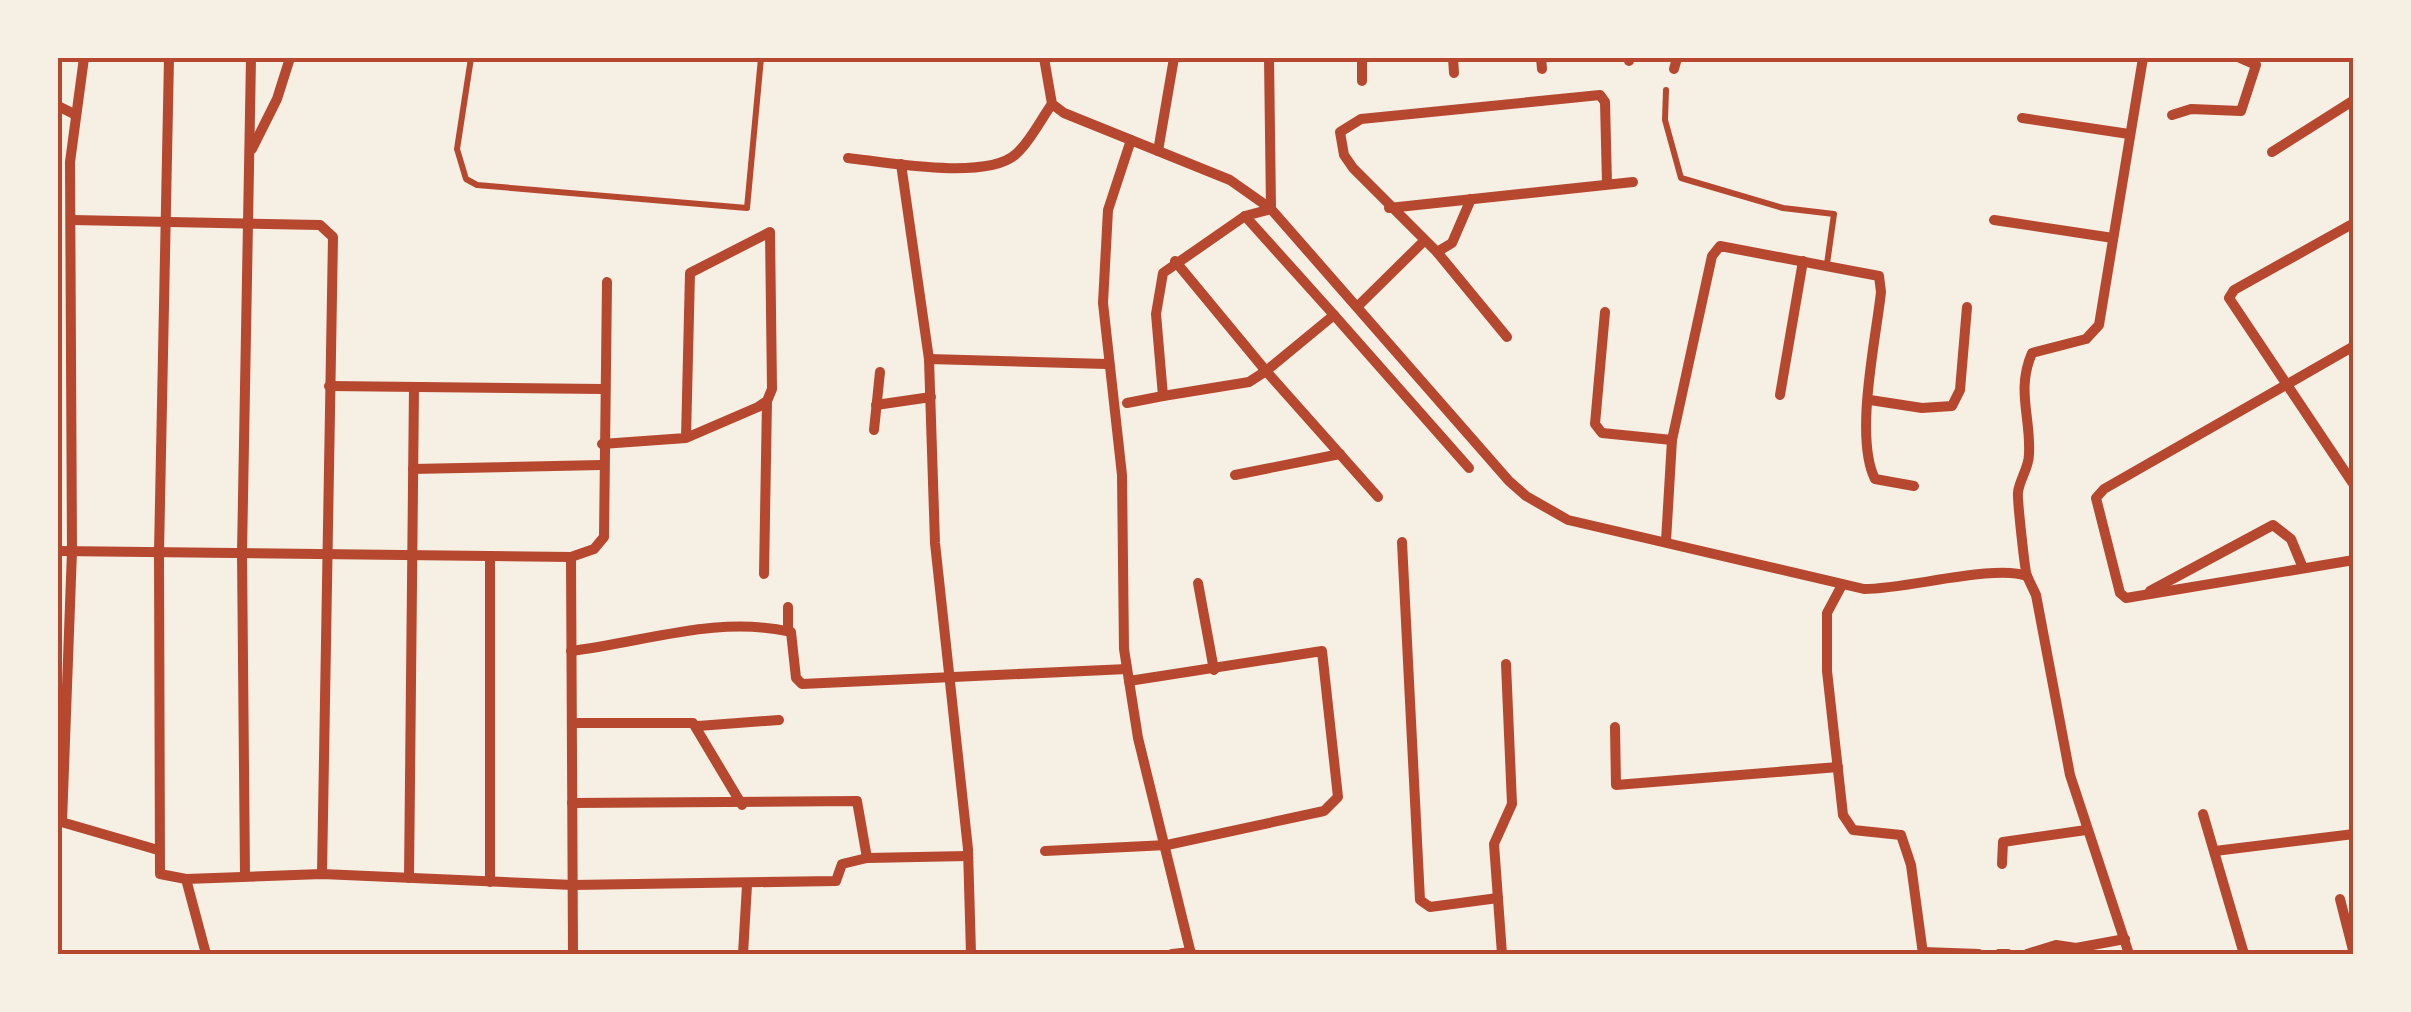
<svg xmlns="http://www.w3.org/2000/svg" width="2411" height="1012" viewBox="0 0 2411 1012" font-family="Commissioner,sans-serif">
	<rect width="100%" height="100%" fill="#f6efe4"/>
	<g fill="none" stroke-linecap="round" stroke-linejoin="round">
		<g stroke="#b5482f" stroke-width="6">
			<path d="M471,58L457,149L466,179L477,185L747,208L761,58"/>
			<path d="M1666,90L1665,120L1681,178L1783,208L1834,214L1827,264"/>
		</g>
		<g stroke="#b5482f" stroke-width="10">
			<path d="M169,58L159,552L160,874L186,879L322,874L573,885L836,881L842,864L867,858"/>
			<path d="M1044,58L1052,104L1064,113L1230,180L1271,209L1509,481L1526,496L1568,520L1864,589C1907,589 1995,564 2027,576L2036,595L2070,775L2129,954"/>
			<path d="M1362,58V81"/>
			<path d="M1453,58L1454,73"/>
			<path d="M1541,58L1542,69"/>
			<path d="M1629,61V58"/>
			<path d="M1674,69L1677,58"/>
			<path d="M58,106L74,114"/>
			<path d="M2172,115L2191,109L2241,111L2256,65L2240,58"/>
			<path d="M2022,118L2129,134"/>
			<path d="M1131,140L1108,210L1103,303L1122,475L1124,649L1138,738L1191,954"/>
			<path d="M252,149L277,99L290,58"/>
			<path d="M1158,151L1174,58"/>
			<path d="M2272,152L2354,100"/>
			<path d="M848,158C885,162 987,181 1016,154C1030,142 1041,119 1052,104"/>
			<path d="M901,164L929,359"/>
			<path d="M1471,199L1452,243L1437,252L1353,168L1344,155L1340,132L1361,119L1600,95L1605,102L1607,184"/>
			<path d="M1389,208L1633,182"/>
			<path d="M72,220L320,225L333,237L322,874"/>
			<path d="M1994,220L2113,238"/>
			<path d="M2354,223L2234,290L2229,298L2354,485"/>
			<path d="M1437,252L1507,337"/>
			<path d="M1175,261L1266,371L1334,315L1245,216"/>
			<path d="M1359,305L1423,242"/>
			<path d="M1605,312L1595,424L1602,433L1672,440"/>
			<path d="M1334,315L1469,468"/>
			<path d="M2354,346L2104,489L2096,498L2120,593L2126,598L2354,560"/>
			<path d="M329,386L603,389"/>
			<path d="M1780,395L1803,261"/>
			<path d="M1163,396L1249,382L1266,371L1378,497"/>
			<path d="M1870,400L1922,408L1952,406L1960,390L1967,307"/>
			<path d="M1127,403L1163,396L1156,314L1163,273L1245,216L1271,209L1269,58"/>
			<path d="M876,405L931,397"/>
			<path d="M874,430L880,372"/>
			<path d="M602,444L686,438L690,273L770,232L772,389L767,401L758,407L686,438"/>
			<path d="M413,469L601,465"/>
			<path d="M1235,475L1340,454"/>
			<path d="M1666,541L1672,440L1712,256L1720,246L1879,276L1881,292C1876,339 1854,437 1875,479L1914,486"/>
			<path d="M1402,542L1420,900L1430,907L1498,898"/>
			<path d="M58,551L571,557L594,549L604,537L607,282"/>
			<path d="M490,556V882"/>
			<path d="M571,557L573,954"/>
			<path d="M764,574L767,401"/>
			<path d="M2027,576C2025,572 2017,498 2018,492C2020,478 2029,468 2029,454C2031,417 2016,390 2032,353L2086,339L2099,325L2143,58"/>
			<path d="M1198,583L1214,670"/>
			<path d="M1842,585L1827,613V671L1843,815L1853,830L1901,835L1911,865L1923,954"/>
			<path d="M2150,591L2273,525L2291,539L2303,568"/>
			<path d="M788,607V631"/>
			<path d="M571,651C645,642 717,615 791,632L796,678L802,684L1127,669"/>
			<path d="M572,723H693L742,805"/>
			<path d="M698,726L779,720"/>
			<path d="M1615,727L1616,785L1838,767"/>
			<path d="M572,803L857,801L867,858L968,856"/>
			<path d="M2203,814L2244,954"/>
			<path d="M58,821L158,850"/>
			<path d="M62,822L72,551L70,162L84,58"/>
			<path d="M1045,851L1167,845L1324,811L1338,797L1322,651L1129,681"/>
			<path d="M2215,851L2354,834"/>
			<path d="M2002,864L2003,842L2086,830"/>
			<path d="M245,876L242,553L251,58"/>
			<path d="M409,878L414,387"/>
			<path d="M186,879L206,954"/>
			<path d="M2340,899L2354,954"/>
			<path d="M1923,952L1979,954"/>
			<path d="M743,954L747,885"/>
			<path d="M971,954L968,849L935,543L929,359L1107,364"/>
			<path d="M1172,954L1191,952"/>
			<path d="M1502,954L1494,844L1512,804L1506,664"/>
			<path d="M1999,954H2008"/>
			<path d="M2027,954L2056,945L2076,948L2125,939"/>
		</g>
	</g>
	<rect width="2411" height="1012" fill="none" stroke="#f6efe4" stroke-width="120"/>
	<rect x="60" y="60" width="2291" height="892" fill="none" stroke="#b5482f" stroke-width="4"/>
</svg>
